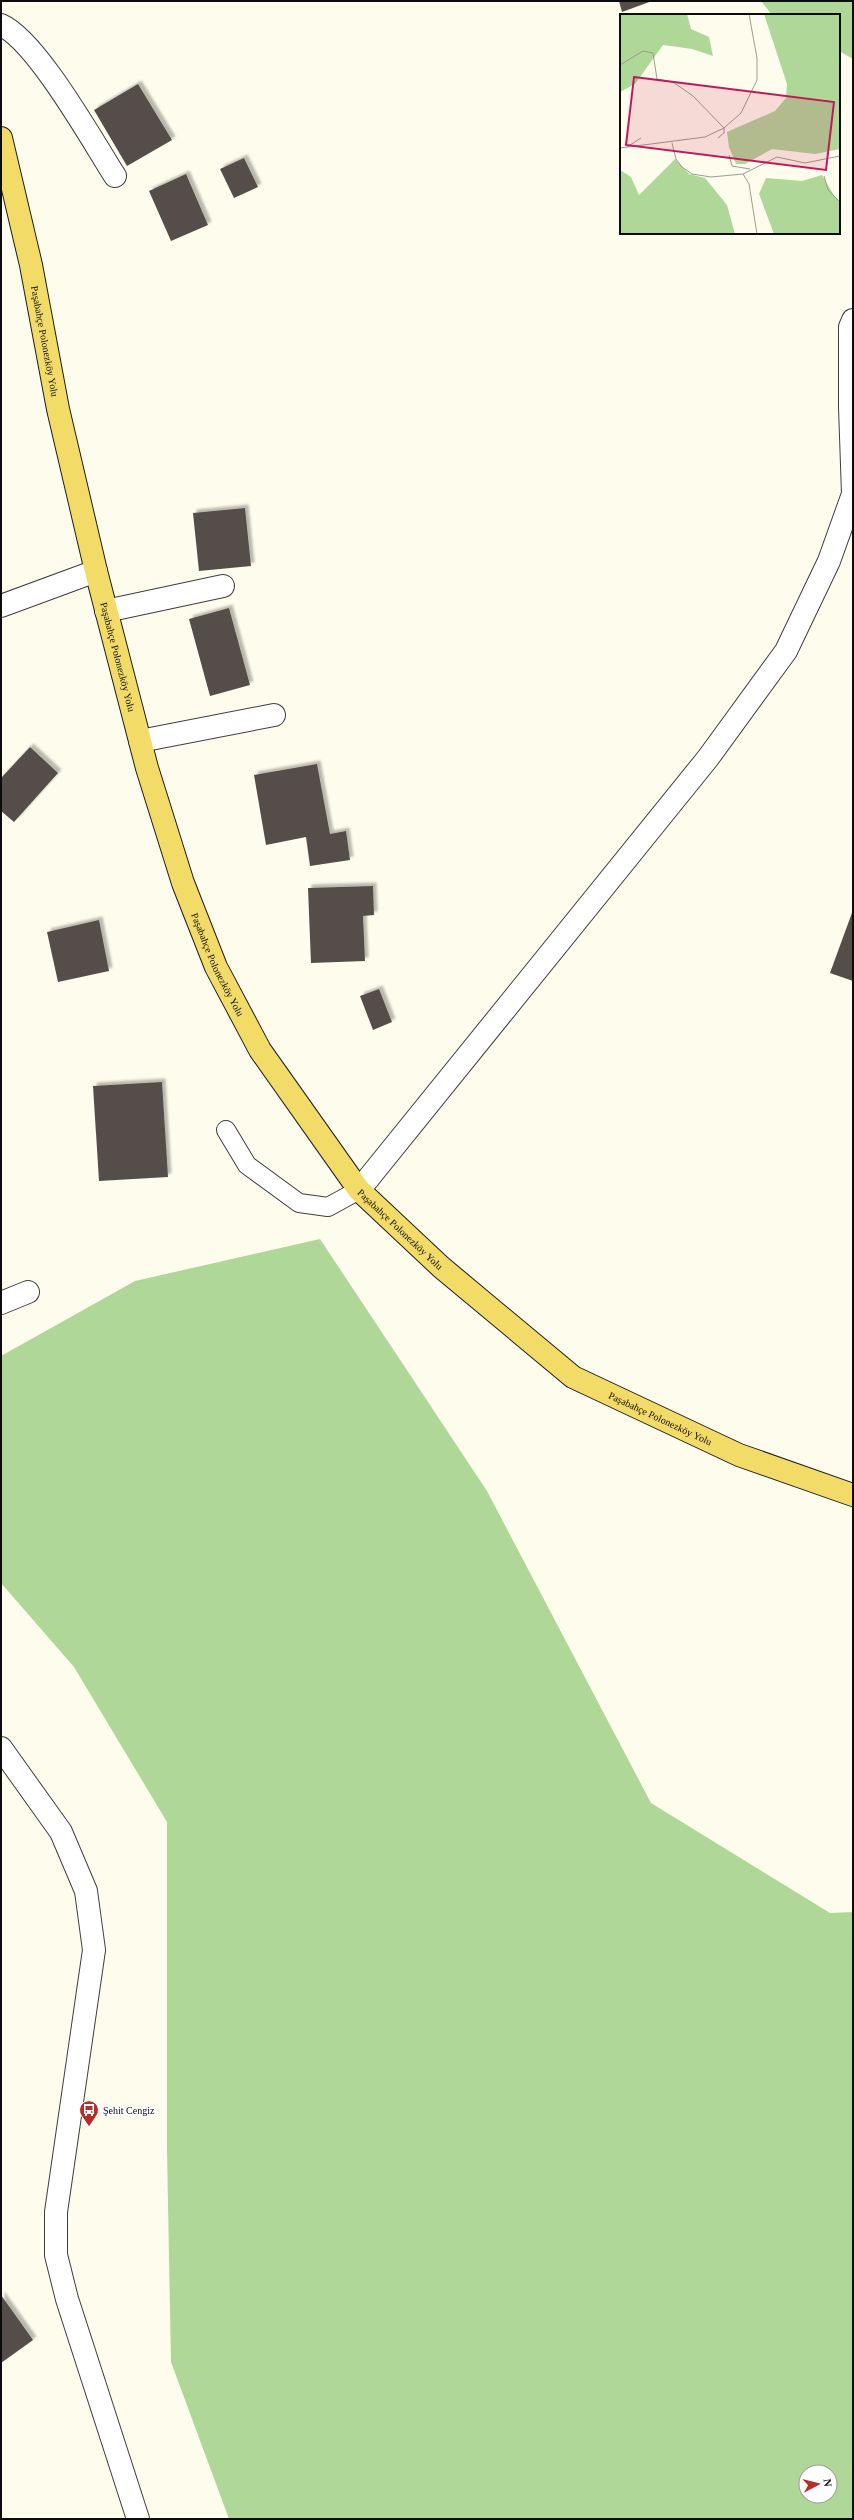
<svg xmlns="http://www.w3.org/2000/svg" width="854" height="2520" viewBox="0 0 854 2520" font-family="Georgia,serif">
	<defs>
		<filter id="shadow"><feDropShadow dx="3.5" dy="-3.5" stdDeviation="1" flood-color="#0004"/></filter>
	</defs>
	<rect width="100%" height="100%" fill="#fefcec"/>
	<g fill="#afd797" fill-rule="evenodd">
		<path d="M761,1H853V59L839,51V15H772Z"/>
		<path d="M320,1239L487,1491L651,1803L830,1913L853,1912V2519H229L171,2362L167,2150V1822L74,1667L1,1583V1356L135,1281ZM806,2472H830V2496H806Z"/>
	</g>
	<g fill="#544e49" filter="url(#shadow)">
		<path d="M619,1H652L622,12Z"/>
		<path d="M138,84L172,140L127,166L94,110Z"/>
		<path d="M244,158L258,187L234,198L220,169Z"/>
		<path d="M186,174L208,225L171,241L149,191Z"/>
		<path d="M245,508L251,566L199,571L193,513Z"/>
		<path d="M229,608L250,685L210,696L189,619Z"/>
		<path d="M30,747L58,773L14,822L1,811V778Z"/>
		<path d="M317,764L330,834L346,831L350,860L310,866L306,837L266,845L254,775Z"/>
		<path d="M373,886L374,915L363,916L365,961L311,963L308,888Z"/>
		<path d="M853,910V981L830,973Z"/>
		<path d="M99,920L109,971L58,982L47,932Z"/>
		<path d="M379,989L392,1022L373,1030L360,996Z"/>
		<path d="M162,1082L168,1177L99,1181L93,1086Z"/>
		<path d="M1,2295L33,2340L1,2363Z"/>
	</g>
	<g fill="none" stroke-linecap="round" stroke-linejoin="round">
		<defs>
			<path id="service" d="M226,1130L247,1165L299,1203L328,1207L359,1190"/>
			<g id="minor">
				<path d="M1,25C36,40 92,140 115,176"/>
				<path d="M106,611L223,586"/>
				<path d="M140,741L274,715"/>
				<path d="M359,1190L708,758L786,651L829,561L853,494L850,407V327L853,320"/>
				<path d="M1,1303L28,1292"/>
			</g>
			<g id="tertiary">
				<path d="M1,606L96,571"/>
				<path d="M1,1748L61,1832L86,1891L94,1950L56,2212V2255L67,2299L138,2519"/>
			</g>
			<g id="primary">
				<path id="s1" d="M1,138L31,265L58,409L96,571L147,768L183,883L216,967L260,1050L359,1190L441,1267L573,1377L739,1455L853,1495"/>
			</g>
		</defs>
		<use href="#service" stroke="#3f3f3f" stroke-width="20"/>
		<use href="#minor" stroke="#3f3f3f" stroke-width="24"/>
		<use href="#tertiary" stroke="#3f3f3f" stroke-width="24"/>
		<use href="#primary" stroke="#1d1d1d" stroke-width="24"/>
		<use href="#service" stroke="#fff" stroke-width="18"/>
		<use href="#minor" stroke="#fff" stroke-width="22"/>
		<use href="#tertiary" stroke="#fff" stroke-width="22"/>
		<use href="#primary" stroke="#f3db67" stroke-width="22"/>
	</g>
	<defs>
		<symbol id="bus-pin" viewBox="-11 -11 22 30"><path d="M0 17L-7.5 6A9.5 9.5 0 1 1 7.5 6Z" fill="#b62e2a" stroke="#fff"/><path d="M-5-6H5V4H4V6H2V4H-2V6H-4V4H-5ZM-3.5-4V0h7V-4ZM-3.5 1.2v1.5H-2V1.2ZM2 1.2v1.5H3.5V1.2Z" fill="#fff"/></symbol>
	</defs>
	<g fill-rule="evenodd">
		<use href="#bus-pin" x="78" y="2099" width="22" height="30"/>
	</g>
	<g text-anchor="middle" stroke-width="4" stroke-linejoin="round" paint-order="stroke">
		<g font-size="10" fill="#0c0c0c" stroke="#fff">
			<text dy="4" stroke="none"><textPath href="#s1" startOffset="208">Paşabahçe Polonezköy Yolu</textPath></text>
			<text dy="4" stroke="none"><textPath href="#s1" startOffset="532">Paşabahçe Polonezköy Yolu</textPath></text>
			<text dy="4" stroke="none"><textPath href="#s1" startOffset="856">Paşabahçe Polonezköy Yolu</textPath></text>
			<text dy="4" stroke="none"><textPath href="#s1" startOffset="1180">Paşabahçe Polonezköy Yolu</textPath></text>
			<text dy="4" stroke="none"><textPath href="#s1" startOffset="1504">Paşabahçe Polonezköy Yolu</textPath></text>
		</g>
		<g font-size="10" fill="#0c0c0c" stroke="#fff" text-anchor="start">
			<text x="103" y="2114">Şehit Cengiz</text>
		</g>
	</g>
	<g transform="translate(620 14)">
		<rect width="220" height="220" fill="#fefcec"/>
		<path d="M0,0H67L71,15L89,23L93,42L72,35L43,31L15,70L0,78ZM144,0H220V135L195,140L152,135L125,150H116L109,133L107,118L155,97L166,84L167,70ZM55,145L69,160L85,164L107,191L115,220H0V156L11,163L19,181ZM202,161L215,183L220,187V220H154L139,180L146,164L182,167Z" fill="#afd797"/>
		<path fill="none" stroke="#9d9c92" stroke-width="1" d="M0,51L23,37L33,39L37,65L53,68L73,82L104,114V119L98,124M52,129L56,145L62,153L72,160L91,163L123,160L157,143L185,149L220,142M7,133L21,124M0,134L85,123L104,114L121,99L137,66V44L129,0M109,141L112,152L130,155M123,160L129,170L137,220M204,162L208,176L220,188"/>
		<path fill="#c2185b" fill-opacity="0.15" stroke="#c2185b" stroke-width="2" d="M14,63L214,88L206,156L6,131Z"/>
		<rect width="220" height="220" fill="none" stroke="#0c0c0c" stroke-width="2"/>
	</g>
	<rect width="854" height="2520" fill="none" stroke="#0c0c0c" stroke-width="4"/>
	<g transform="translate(818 2484) rotate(83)"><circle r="19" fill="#ffffff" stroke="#9e9e9e"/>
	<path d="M0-3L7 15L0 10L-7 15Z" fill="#b62e2a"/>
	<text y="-6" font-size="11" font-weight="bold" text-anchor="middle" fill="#0c0c0c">N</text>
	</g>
</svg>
